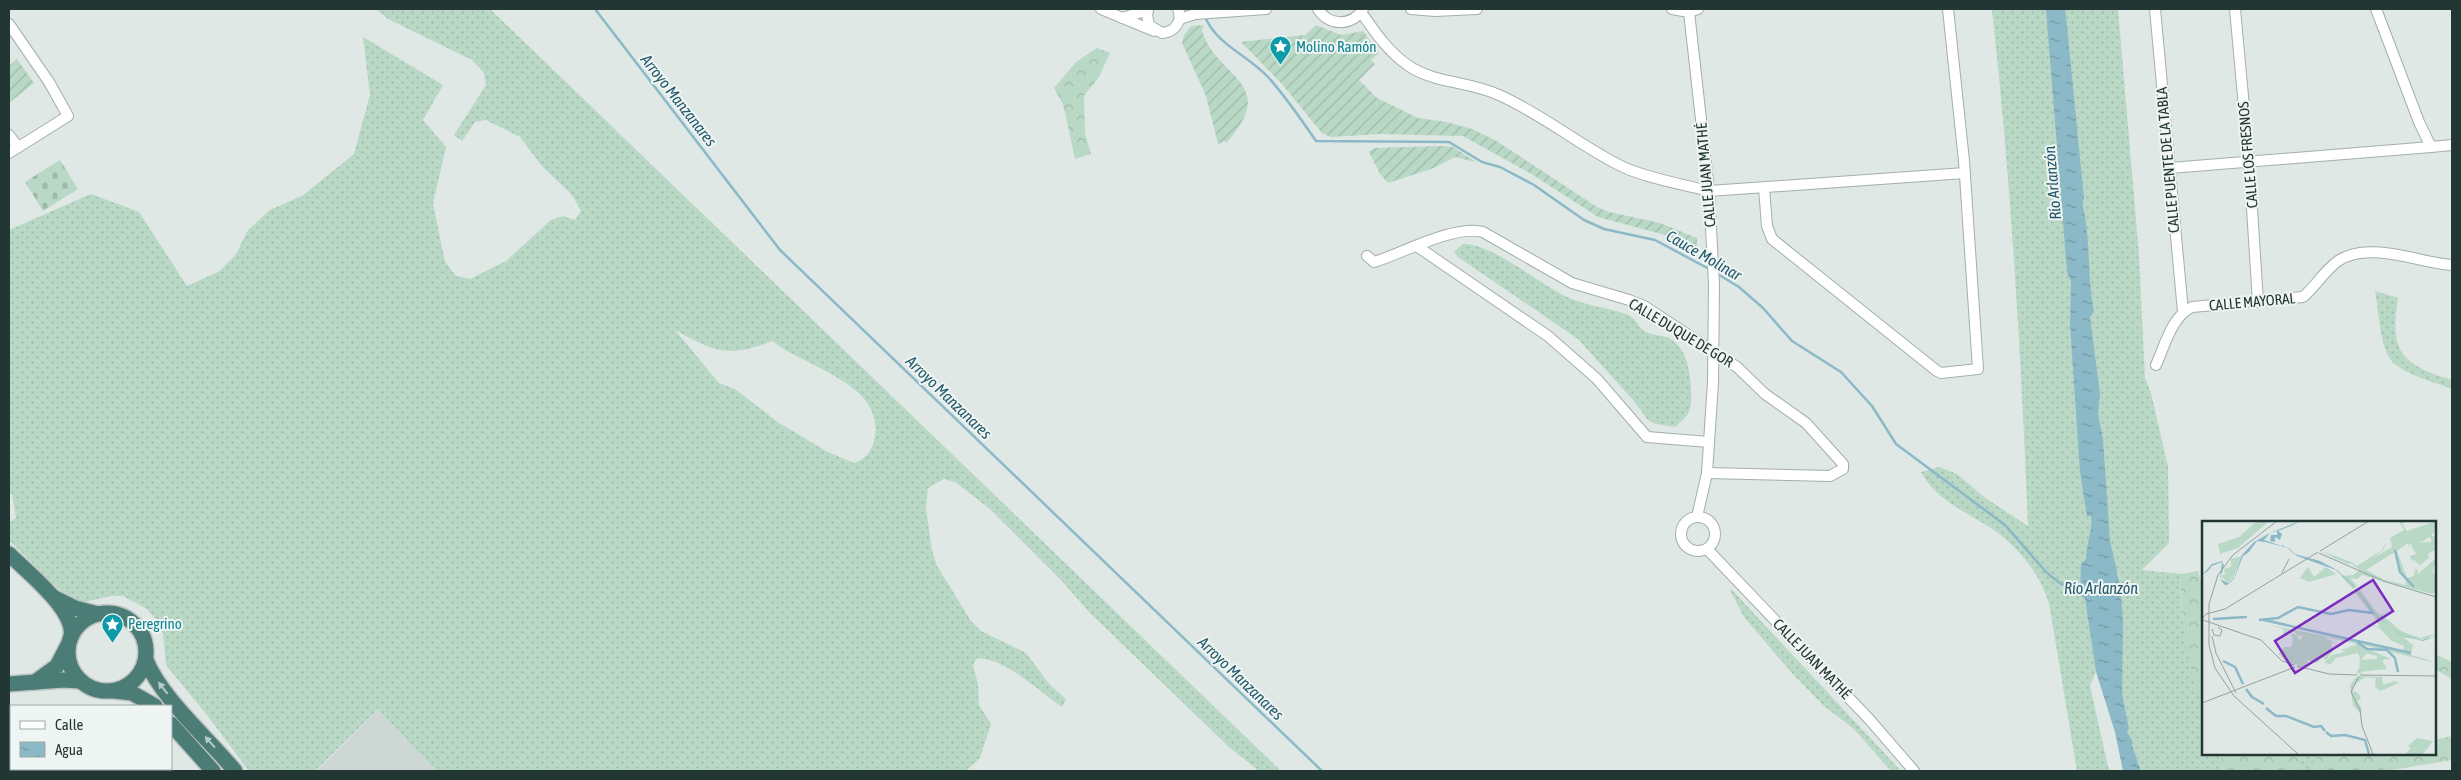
<svg xmlns="http://www.w3.org/2000/svg" width="2461" height="780" viewBox="0 0 2461 780" font-family="'Asap Condensed',sans-serif">
	<defs>
		<pattern id="grass-dots" width="8" height="8" patternUnits="userSpaceOnUse" patternTransform="scale(1.25)"><rect width="8" height="8" fill="#b9d8c5"/><path d="M2 2h.1M6 6h.1" fill="none" stroke="#9fbaaa" stroke-width="1.8" stroke-linecap="round"/></pattern>
		<pattern id="forest-crowns" width="20" height="18" patternUnits="userSpaceOnUse" patternTransform="scale(1.25)"><rect width="20" height="18" fill="#b9d8c5"/><path d="M2 6a3 3 0 1 1 6 0M12 15a3 3 0 1 1 6 0" fill="none" stroke="#9fbaaa"/></pattern>
		<pattern id="cemetery-stones" width="16" height="16" patternUnits="userSpaceOnUse" patternTransform="scale(1.25)"><rect width="16" height="16" fill="#b9d8c5"/><path d="M2 7V4a2 2 0 0 1 4 0v3zM10 15v-3a2 2 0 0 1 4 0v3z" fill="#9fbaaa"/></pattern>
		<pattern id="garden-furrows" width="10" height="10" patternUnits="userSpaceOnUse" patternTransform="scale(1.25)"><rect width="10" height="10" fill="#b9d8c5"/><path d="M-1 1l2-2M0 10L10 0M9 11l2-2" fill="none" stroke="#9fbaaa"/></pattern>
		<pattern id="water-ripples" width="26" height="14" patternUnits="userSpaceOnUse" patternTransform="scale(1.25)"><rect width="26" height="14" fill="#8cb9c8"/><path d="M2 4q2-2 4 0t4 0M15 11q2-2 4 0t4 0" fill="none" stroke="#7297a3"/></pattern>
	</defs>
	<rect width="100%" height="100%" fill="#dfe8e5"/>
	<path fill="#cdd8d4" d="M378,709L436,771H316L335,753Z"/>
	<g fill="url(#grass-dots)" fill-rule="evenodd">
		<path d="M376,9H490L1281,771H1259L1229,747L1090,613L1060,579L990,509L955,482L944,479L928,488L926,509L932,550L937,566L971,621L981,631L1026,653L1050,685L1066,699L1062,707C1043,694 1000,654 976,659L973,665L978,684L979,705L991,724L980,758L966,771H436L378,709L315,771H249L207,715L166,665L163,634L160,624L147,609L123,596H111L80,603L59,589L9,540V522L16,518L12,494H9V230L91,194L139,212L187,286L220,271L236,254L248,230L270,210L302,196L354,154L370,95L363,37L443,85L423,120L446,147L433,203L445,262L456,276L470,279L506,261L551,220L563,216L575,220L581,211L572,195L542,166L520,137L486,120L475,122L462,141L454,135L486,85L484,73L472,60L388,19ZM675,330C715,352 728,358 772,341C806,368 888,384 874,441C872,451 864,460 854,463L828,452L779,423L735,389L719,383Z"/>
		<path d="M1992,9H2118L2139,255L2145,378L2151,393L2168,467L2169,543L2142,570L2181,574C2178,619 2191,662 2203,703C2207,715 2203,741 2204,754H2220L2224,771H2141L2132,745V740L2126,732L2129,728L2122,693L2120,585L2118,572L2081,574L2080,588L2076,587L2075,592L2085,599L2096,672L2090,686L2109,771H2077L2049,603C2040,574 2019,548 1995,531C1968,512 1937,502 1921,472L1939,467L1957,474L1984,497L2028,526C2021,353 2011,182 1992,9Z"/>
		<path d="M1463,244C1491,243 1535,281 1563,295C1584,306 1607,307 1628,315C1636,318 1638,327 1644,331C1649,335 1660,335 1666,337C1686,344 1690,370 1691,388C1692,409 1691,414 1675,427L1656,424L1648,420L1633,400L1578,339L1458,257L1454,252Z"/>
		<path d="M2375,291L2398,298C2389,352 2402,365 2452,380V389C2435,382 2397,373 2388,356C2379,337 2379,311 2375,291Z"/>
		<path d="M1731,589L1901,771H1891L1854,729L1824,706L1791,672L1744,617L1730,590Z"/>
		<path d="M2304,754H2322L2306,770L2297,764Z"/>
	</g>
	<g fill="url(#forest-crowns)">
		<path d="M1097,48L1110,53L1099,77L1084,96L1085,133L1091,154L1075,159L1063,104L1054,88L1076,62Z"/>
		<path d="M2198,571L2204,591L2203,703C2189,683 2179,601 2181,574Z"/>
		<path d="M2435,654L2452,662V679L2435,669Z"/>
		<path d="M2452,736V760L2386,771H2224L2220,754H2304L2297,764L2306,770L2322,754H2435V740Z"/>
	</g>
	<path fill="url(#cemetery-stones)" d="M60,160L78,189L43,211L25,182Z"/>
	<g fill="url(#garden-furrows)">
		<path d="M1204,25L1202,30C1214,77 1282,82 1226,143L1225,141L1218,144L1206,96L1182,43L1184,35L1191,26Z"/>
		<path d="M1316,25L1341,35L1363,31L1379,53L1371,60L1375,64L1359,80L1377,98L1418,118L1446,122L1472,129L1495,140L1597,207L1609,212L1660,223L1697,238V248L1665,235L1598,217L1533,175L1463,136L1381,134L1331,137L1322,133L1281,83L1241,42L1305,35Z"/>
		<path d="M17,59L34,83L9,103V66Z"/>
		<path d="M1440,146L1453,147L1476,162L1455,157L1434,168L1388,183L1380,174L1369,152L1374,148Z"/>
	</g>
	<path fill="url(#water-ripples)" d="M2046,9H2065L2066,16L2084,199L2082,202C2091,238 2087,276 2094,312L2090,317L2100,394L2098,414L2103,440L2110,541L2120,585L2123,621L2122,693L2129,728L2127,732L2132,740V745L2141,771H2123L2115,732L2096,672L2085,599L2075,592L2076,587L2080,588L2081,564L2086,559C2086,544 2093,530 2091,516H2087L2080,472L2070,324L2071,281L2067,272Z"/>
	<g fill="none" stroke-linecap="round" stroke-linejoin="round">
		<g stroke="#8cb9c8" stroke-width="2.5">
			<path d="M595,9L780,250L1322,771"/>
			<path d="M1205,17C1217,45 1248,55 1268,77C1286,97 1301,119 1316,141L1449,142L1482,162L1500,167L1534,185L1584,220L1604,229L1655,240L1711,270"/>
			<path d="M1716,273L1739,287L1763,308L1792,341L1841,372L1872,406L1896,444L2005,525L2046,572L2061,584L2078,589"/>
		</g>
		<defs>
			<g id="minor">
				<path d="M1101,9L1154,31"/>
				<path d="M1148,9L1147,15L1149,25L1162,33C1175,32 1183,21 1178,9"/>
				<path d="M1318,9C1328,26 1352,27 1363,9"/>
				<path d="M1411,9L1435,11L1477,9"/>
				<path d="M1672,9L1689,12L1698,9"/>
				<path d="M2155,9L2183,312"/>
				<path d="M2235,9L2249,162L2258,302"/>
				<path d="M2376,9L2419,122L2431,147L2452,145"/>
				<path d="M1361,12C1375,32 1388,52 1409,66C1436,84 1470,81 1499,95C1542,114 1579,145 1621,166C1643,177 1684,185 1709,191L1965,173"/>
				<path d="M1689,12L1709,191L1714,284L1713,382L1707,473L1697,517"/>
				<path d="M1122,18L1148,10"/>
				<path d="M1180,19L1195,14L1266,9"/>
				<path d="M9,24L49,82L68,116L9,153"/>
				<path d="M9,135L18,147"/>
				<path d="M2170,168L2431,147"/>
				<path d="M1764,188L1767,226L1772,239L1937,371L1941,373L1978,369L1964,161L1948,9"/>
				<path d="M1418,247L1548,336L1597,379L1647,437L1709,442"/>
				<path d="M1367,256L1374,262C1403,253 1456,224 1483,232L1572,283L1629,300L1644,306L1737,367L1765,394L1806,423L1843,464V469L1830,476L1707,473"/>
				<path d="M2156,365C2165,345 2172,316 2192,307L2303,297C2316,286 2324,271 2338,261C2368,240 2420,263 2452,265"/>
				<circle cx="1698" cy="534" r="17"/>
				<path d="M1707,549L1869,719L1914,771"/>
			</g>
			<g id="trunk">
				<path d="M9,554C27,572 76,610 71,637"/>
				<path d="M55,598L75,608L98,614"/>
				<circle cx="107" cy="652" r="39"/>
				<path d="M146,660C161,698 209,739 235,771"/>
				<path d="M35,682L57,666L68,645"/>
				<path d="M9,684L63,680L81,681"/>
				<path d="M115,691L132,693L155,706"/>
				<path d="M171,724L213,771"/>
			</g>
		</defs>
		<use href="#minor" stroke="#a3afac" stroke-width="12"/>
		<use href="#trunk" stroke="#bdc3c2" stroke-width="18"/>
		<use href="#minor" stroke="#fff" stroke-width="10"/>
		<use href="#trunk" stroke="#4c7c76" stroke-width="15"/>
	</g>
	<defs><path id="oneway-solid" d="M-6-.8H1V-3.2L6.5 0L1 3.2V.8H-6Z" transform="scale(1.25)"/></defs>
	<g fill="#b6cbc7">
		<use href="#oneway-solid" transform="translate(163 688) rotate(-128)"/>
		<use href="#oneway-solid" transform="translate(210 742) rotate(-132)"/>
	</g>
	<defs>
		<symbol id="sight-pin" viewBox="-11 -11 22 30"><path d="M0 17L-7.5 6A9.5 9.5 0 1 1 7.5 6Z" fill="#0f9aa8" stroke="#eff5f3"/><path d="M0-6L1.8-2.2L6-1.7L2.9 1.2L3.7 5.4L0 3.3L-3.7 5.4L-2.9 1.2L-6-1.7L-1.8-2.2Z" fill="#fff"/></symbol>
	</defs>
	<g fill-rule="evenodd">
		<use href="#sight-pin" x="1268" y="34" width="25" height="34"/>
		<use href="#sight-pin" x="100" y="612" width="25" height="34"/>
	</g>
	<g text-anchor="middle" stroke-width="4" stroke-linejoin="round" paint-order="stroke">
		<g font-size="15" fill="#0d838f" stroke="#eff5f3" text-anchor="start">
			<text x="1296" y="52">Molino Ramón</text>
			<text x="128" y="629">Peregrino</text>
		</g>
		<g font-size="15" fill="#223633" stroke="#eff5f3">
			<text transform="translate(2248 155) rotate(-95)" y="5">CALLE LOS FRESNOS</text>
			<text transform="translate(2168 160) rotate(-95)" y="5">CALLE PUENTE DE LA TABLA</text>
			<text transform="translate(1706 175) rotate(-95)" y="5">CALLE JUAN MATHÉ</text>
			<text transform="translate(2252 302) rotate(-5)" y="5">CALLE MAYORAL</text>
			<text transform="translate(1681 333) rotate(31)" y="5">CALLE DUQUE DE GOR</text>
			<text transform="translate(1812 659) rotate(46)" y="5">CALLE JUAN MATHÉ</text>
		</g>
		<g font-size="16" font-style="italic" fill="#23586b" stroke="#eff5f3">
			<text transform="translate(679 100) rotate(52)" y="6">Arroyo Manzanares</text>
			<text transform="translate(2052 183) rotate(-95)" y="6">Río Arlanzón</text>
			<text transform="translate(1704 255) rotate(30)" y="6">Cauce Molinar</text>
			<text transform="translate(949 397) rotate(44)" y="6">Arroyo Manzanares</text>
			<text x="2101" y="594">Río Arlanzón</text>
			<text transform="translate(1241 678) rotate(44)" y="6">Arroyo Manzanares</text>
		</g>
	</g>
	<g transform="translate(2202 521)">
		<rect width="234" height="234" fill="#dfe8e5"/>
		<path d="M197,0H204L200,3L205,10L234,0V10L220,21L207,23L206,27V35V22L195,30L205,57L212,55L213,48L218,45L213,49H216L215,54L234,37L231,52L234,54V70L230,73L160,54L155,58L148,57L155,65L151,68L139,55L151,54L158,49L149,43L148,42L146,43L130,36L120,30L149,41L155,45L180,29L184,20L182,28L171,37L190,26L188,17L202,9ZM193,31L197,50L204,58V64L183,59L164,49ZM156,66L173,89L178,94L185,91L180,94L199,110L218,117L234,112L224,118L202,117L211,124L209,134L223,138L234,142L157,123L168,128L158,140L156,147L160,153L155,152L158,138L156,132L134,137L129,143L122,142L130,134L144,131L139,129L156,123L123,116L133,122H129L131,130L124,139L120,137L115,142L106,139L104,146L85,141L76,133L82,126H89L91,118L89,113H93L98,120L101,114L95,115L93,111L81,113L82,108L68,104L201,130L202,125L190,120L177,107L157,101L178,106L170,93L162,91L167,90L152,70Z" fill="#b9d8c5" fill-rule="evenodd"/>
		<path d="M55,0H67L36,27L18,33L16,23L37,16ZM227,13L234,17V28L226,33L227,37L218,44L210,38L211,44L208,35L214,33L208,22L229,21V17L224,16ZM40,35L31,57L23,63L24,60L19,55L23,53L22,48L29,46V38ZM106,46L112,56L124,46L134,53L107,61L98,57ZM168,129L189,138L180,139L185,148L157,151L158,139L175,138V135L163,132ZM159,155L180,156L181,164L192,160L197,162L178,170L173,166L174,157L164,156L153,163L150,169L157,173L159,178L155,180L160,188L158,192L151,184L148,165L153,157ZM215,217L231,220L221,233H203L209,227L206,225Z" fill="#b9d8c5"/>
		<path d="M98,0L91,4L76,10L80,13L78,19L73,16V21L68,20L69,14H75V10L68,12L62,19L80,25L81,23V25L87,27L93,33L118,40L135,49L151,64L176,97L200,114L220,119L234,115L221,120L199,114L171,92L153,67L134,49L95,35L91,32L86,27L63,21L55,20L47,31L41,35L32,58L25,64H23L21,62L18,58L20,41L10,45L6,50L0,54L10,43L20,40L22,45L18,58L26,62L32,57L40,34L52,21L68,12Z" fill="#8cb9c8"/>
		<path fill="none" stroke="#8cb9c8" stroke-width="2.5" d="M193,29L198,51L212,66M11,98L45,96M57,99L76,97L96,86L129,93L147,89L171,92M62,99L209,132M155,121L165,128L185,129L193,137L196,151M21,140L33,146L41,163M44,168L50,176L62,183M64,187L74,195H84L112,206L119,205L123,210M124,211L129,215L143,214L163,219L167,233"/>
		<path fill="none" stroke="#93a19e" stroke-width="1" d="M75,0L31,34L16,54L7,83V124L13,147L32,175L96,233M118,30L167,0M117,32L181,60L234,76M80,52L87,38M0,98L4,93L23,88L116,31M1,99L59,119L80,140L92,144M10,108L12,114L18,115L20,109L16,106M10,115L14,132L34,172M95,145L127,153L155,154M158,154L234,155M157,155L149,171L158,189L160,205L171,233M0,182L93,146"/>
		<path fill="#7b2cbf" fill-opacity="0.15" stroke="#7b2cbf" stroke-width="2.5" d="M171,59L191,90L93,152L73,120Z"/>
		<rect width="234" height="234" fill="none" stroke="#223633" stroke-width="2.5"/>
	</g>
	<rect width="2461" height="780" fill="none" stroke="#223633" stroke-width="20"/>
	<rect x="10" y="705" width="162" height="65" fill="#eff5f3" stroke="#9da9a6"/>
	<rect x="20" y="721" width="25" height="8" fill="#ffffff" stroke="#9da9a6"/>
	<text x="55" y="730" font-size="15" fill="#223633">Calle</text>
	<rect x="20" y="742" width="25" height="15" fill="url(#water-ripples)" stroke="#9da9a6"/>
	<text x="55" y="755" font-size="15" fill="#223633">Agua</text>
</svg>
